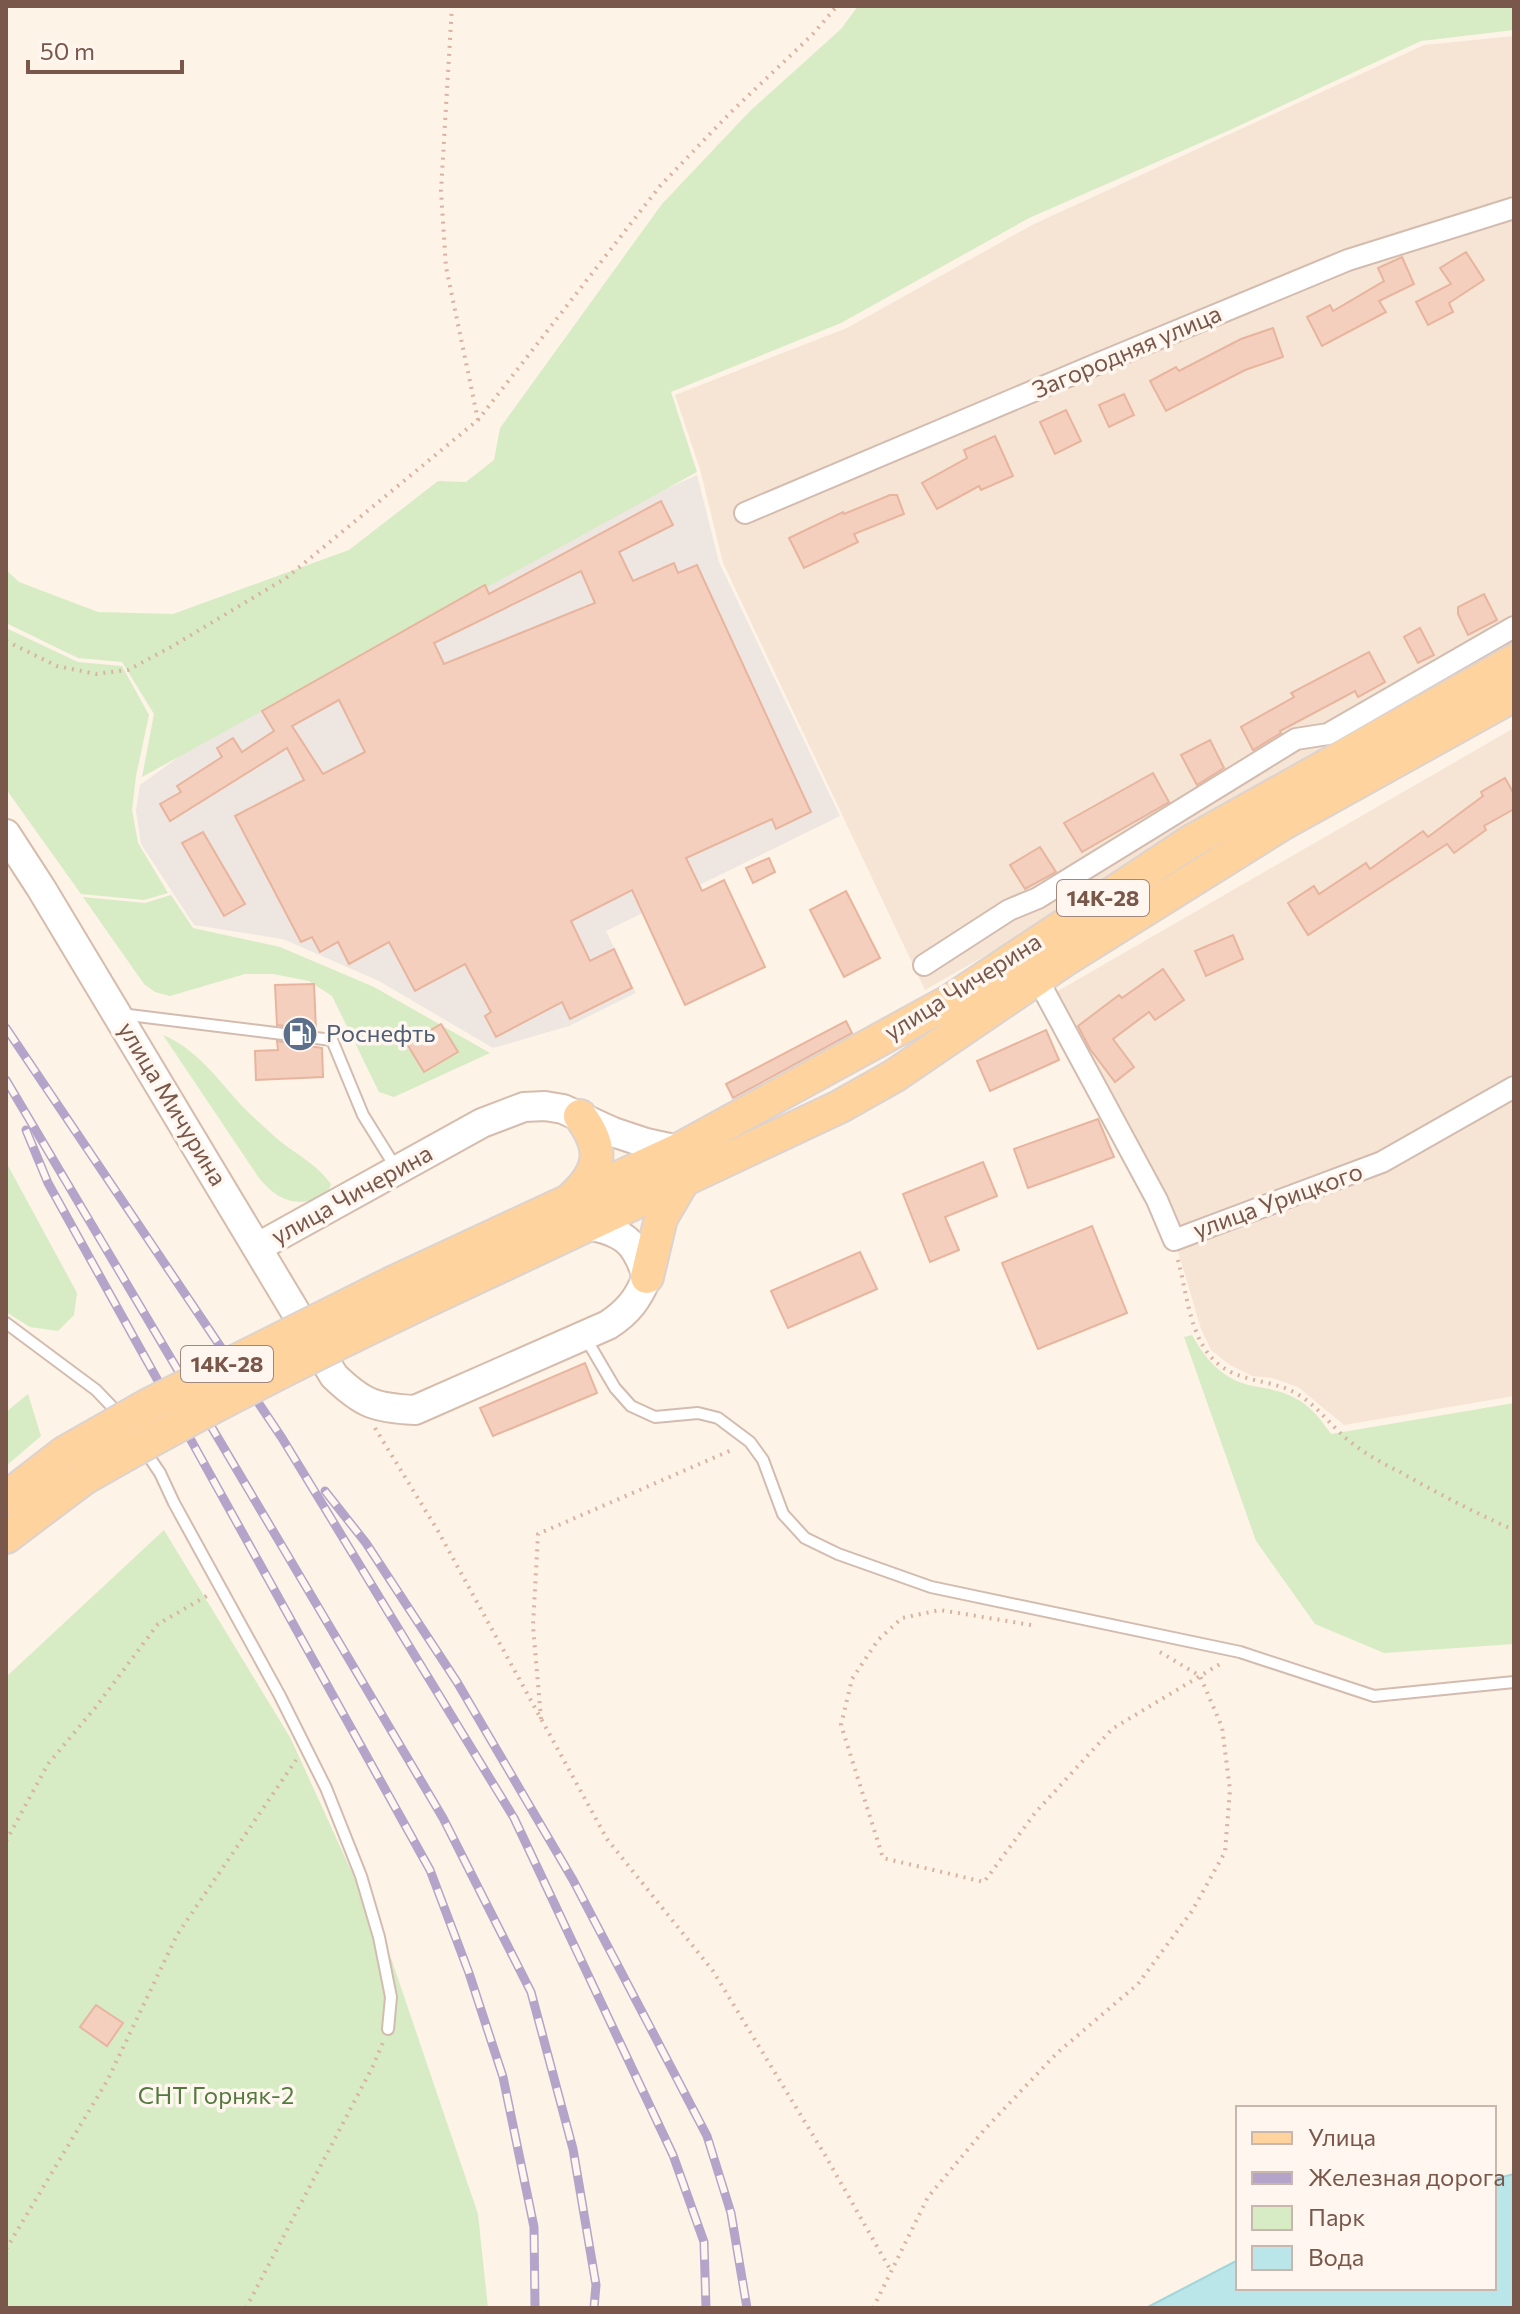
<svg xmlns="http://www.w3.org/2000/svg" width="1520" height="2314" viewBox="0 0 1520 2314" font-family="Commissioner,sans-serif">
	<rect width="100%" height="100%" fill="#fdf3e7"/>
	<g fill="#f6e5d5">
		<path d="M1514,36V653L925,990L723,563L700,469L675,395L847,328L1032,225L1424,45Z"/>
		<path d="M1514,728V1396L1344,1425L1298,1387L1272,1378L1252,1376L1230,1365L1211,1350L1201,1329L1162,1197L1051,995Z"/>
	</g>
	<path fill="#eee6e1" d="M697,475L719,562L840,816L606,931L636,993L569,1026L493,1048L379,981L283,939L194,925L141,844L136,811L140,785L225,723L256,674Z"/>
	<g fill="#d7ecc4">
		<path d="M858,6H1514V30L1421,41L1232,129L1029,218L841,323L671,392L697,472L142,777L154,714L122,662L78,658L6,623V570L19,582L98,612L173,614L349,550L438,481L466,482L494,460L500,428L662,204L750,111L841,29Z"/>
		<path d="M6,628L78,662L122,666L149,715L136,776L132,810L138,843L168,893L144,900L81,894L6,789Z"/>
		<path d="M171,895L193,928L280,947L374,987L490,1053L394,1097L379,1092L332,996L309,981L273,974H245L170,996L155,992L144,984L83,897L145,903Z"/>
		<path d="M163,1035C197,1049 218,1080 242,1106C252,1116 263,1126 274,1136C293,1153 316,1163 331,1184L327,1196C296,1207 280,1203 259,1178Z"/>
		<path d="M6,1162L77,1293L74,1315L58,1331L30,1327L6,1312Z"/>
		<path d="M1192,1335C1206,1360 1223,1380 1253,1386C1268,1389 1281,1390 1295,1398C1311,1406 1321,1420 1331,1434L1514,1403V1644L1384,1653L1315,1624L1256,1541L1184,1337Z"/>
		<path d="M28,1394L41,1436L6,1466V1412Z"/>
		<path d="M164,1530L291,1739L391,1958L478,2214L488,2308H6V1677Z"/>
	</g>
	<path fill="#bae5e9" stroke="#a0d6db" stroke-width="2" d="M1514,2174V2308H1146L1238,2260V2288H1494V2179Z"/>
	<g fill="#f4cfbd" stroke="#e8b49d" stroke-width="2" fill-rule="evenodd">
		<path d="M1466,252L1484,280L1449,303L1453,312L1428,325L1416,302L1451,284L1440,268Z"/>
		<path d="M1402,257L1414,284L1379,301L1386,312L1322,346L1307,317L1330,305L1333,311L1384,281L1378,268Z"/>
		<path d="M1273,328L1283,357L1245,370L1166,411L1150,381L1176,367L1179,371L1241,339Z"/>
		<path d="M1124,394L1134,415L1109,427L1099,405Z"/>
		<path d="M1066,410L1081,441L1055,454L1040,422Z"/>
		<path d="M995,436L1013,476L981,490L979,486L937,509L922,483L967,458L964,450Z"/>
		<path d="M890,495H897L904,514L854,534L858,542L804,568L789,538L843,512L844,514Z"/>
		<path d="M661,501L673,525L619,552L633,581L674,563L678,573L697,565L811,812L776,829L772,819L686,858L702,891L724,880L765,967L685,1005L632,890L571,921L590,961L614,949L632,988L570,1019L562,1002L496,1037L485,1016L491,1012L465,964L415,991L389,942L349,964L338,942L320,952L312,937L301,942L235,816L304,780L287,748L170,821L160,804L181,792L177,786L222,757L217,748L233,738L242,752L274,731L262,711L485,585L489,594ZM581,571L595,603L444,664L434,643ZM339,700L365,752L323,774L292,726Z"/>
		<path d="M1484,594L1497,620L1468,635L1458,614V607Z"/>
		<path d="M1420,628L1434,655L1418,663L1404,637Z"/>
		<path d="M1369,652L1385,682L1358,697L1355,691L1280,731L1281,733L1253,750L1241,727L1294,697L1291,693Z"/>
		<path d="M1210,740L1224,768L1197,785L1181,755Z"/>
		<path d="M1153,773L1169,802L1082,852L1064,823Z"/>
		<path d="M1505,778L1514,794V809L1484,826L1486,830L1454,853L1447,844L1308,935L1288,903L1314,886L1319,894L1366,863L1370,869L1423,831L1428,837L1483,796L1481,792Z"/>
		<path d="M203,832L245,904L224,916L182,843Z"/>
		<path d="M1040,847L1056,872L1025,889L1010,865Z"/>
		<path d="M769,858L775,872L753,883L746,868Z"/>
		<path d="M846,891L880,958L844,977L810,910Z"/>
		<path d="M1233,935L1243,959L1206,976L1195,951Z"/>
		<path d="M1163,969L1184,1000L1155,1020L1149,1012L1113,1039L1134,1067L1115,1082L1090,1049L1078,1026L1119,995L1122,998Z"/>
		<path d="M314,984L316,1030L277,1025L275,985Z"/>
		<path d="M846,1021L852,1033L733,1098L726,1084Z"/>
		<path d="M441,1024L458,1052L424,1072L407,1044Z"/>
		<path d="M1046,1030L1059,1060L990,1091L977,1061Z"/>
		<path d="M277,1041L322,1048L323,1077L256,1080L255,1051L278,1050Z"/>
		<path d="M1098,1119L1114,1157L1028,1188L1014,1149Z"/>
		<path d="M983,1162L997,1196L945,1217L959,1250L930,1262L903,1194Z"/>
		<path d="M1092,1226L1127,1313L1038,1349L1002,1263Z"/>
		<path d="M860,1252L877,1289L788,1328L771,1291Z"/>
		<path d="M585,1363L597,1393L493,1436L480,1408Z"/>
		<path d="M96,2005L123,2023L107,2046L80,2027Z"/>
	</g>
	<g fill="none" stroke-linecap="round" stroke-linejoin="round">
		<defs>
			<g id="lane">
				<path d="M121,1014L332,1040L363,1115L396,1168"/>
				<path d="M6,1323L96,1390L120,1415"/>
				<path d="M585,1337L615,1388L631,1406L655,1417L698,1413L718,1418L750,1442L763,1460L783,1514L805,1538L838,1554L931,1587L1240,1652L1374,1696L1514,1682"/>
				<path d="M143,1448L160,1473L174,1503L280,1696L326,1788L361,1876L379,1937L391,1997L388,2029"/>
			</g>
			<g id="street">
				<path d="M745,513L1097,364L1348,260L1514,208"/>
				<path d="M924,965L1009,910L1038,898L1296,739L1328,734L1514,627"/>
				<path d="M1037,978L1157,1200L1174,1240L1382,1162L1514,1087"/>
			</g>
			<g id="secondary">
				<path d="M6,834L41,888L334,1376C363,1404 375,1408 415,1410L608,1325C628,1312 638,1299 647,1277C636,1242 624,1232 588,1225"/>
				<path d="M258,1247L482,1123L524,1107L545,1106L563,1109L613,1132L646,1143L678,1150"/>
			</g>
			<g id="primary">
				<path d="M573,1197C602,1170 604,1148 580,1116"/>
				<path d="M647,1277L661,1218L684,1179"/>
				<path d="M394,1282L678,1150L950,1001L1190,842L1514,661"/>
				<path d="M409,1309L839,1107L894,1076L1063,961L1282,824L1514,695"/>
				<path d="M6,1498L64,1453"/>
				<path d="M6,1537L83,1479"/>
			</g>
		</defs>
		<use href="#lane" stroke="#d3bcaf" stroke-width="14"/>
		<use href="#street" stroke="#d3bcaf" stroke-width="24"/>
		<use href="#secondary" stroke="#d6bcac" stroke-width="32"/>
		<use href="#primary" stroke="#dcd3d0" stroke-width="36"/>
		<g stroke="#dab2a0" stroke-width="4" stroke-dasharray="2 6" stroke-linecap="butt">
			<path d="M452,6L441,191L446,267L478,420"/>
			<path d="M6,641L57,666L96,674L128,670L171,647L286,578L478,420L660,186L731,112L812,35L837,6"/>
			<path d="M1178,1260C1186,1290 1189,1327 1207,1352C1232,1386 1269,1376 1299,1395C1320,1408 1333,1429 1353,1444C1367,1455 1384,1464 1400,1472C1437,1493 1475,1513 1514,1530"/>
			<path d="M375,1428L438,1531L607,1839L713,1971L825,2155L891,2271"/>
			<path d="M1031,1625L940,1610L902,1618L878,1640L852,1679L841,1725L883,1858L984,1882L1035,1813L1112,1729L1220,1664"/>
			<path d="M541,1719L533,1626L538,1534L734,1449"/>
			<path d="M6,1841L48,1764L95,1708L158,1624L210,1594"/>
			<path d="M6,2249L107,2081L177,1935L296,1760"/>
			<path d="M246,2308L373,2066L384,2040"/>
			<path d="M873,2308L928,2197L985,2129L1057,2053L1138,1984L1192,1911L1225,1852L1230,1790L1222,1727L1200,1676L1160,1652"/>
		</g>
		<use href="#lane" stroke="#fff" stroke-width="10"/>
		<use href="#street" stroke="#fff" stroke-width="20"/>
		<use href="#secondary" stroke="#fff" stroke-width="28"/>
		<use href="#primary" stroke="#fed39d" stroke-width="32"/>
		<defs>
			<g id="rail">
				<path d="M6,1028L282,1438L514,1818L673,2155L704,2242L706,2308"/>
				<path d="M6,1080L443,1818L531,1992L573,2149L596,2285L594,2308"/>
				<path d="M26,1130L48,1183L430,1870L469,1973L503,2077L534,2227L535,2308"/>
				<path d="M325,1491L366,1543L457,1682L573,1880L707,2136L731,2213L747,2308"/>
			</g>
		</defs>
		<use href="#rail" stroke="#b5a4c9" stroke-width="9"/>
		<use href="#rail" stroke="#fff7ef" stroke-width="6" stroke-dasharray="18" stroke-linecap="butt"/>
		<defs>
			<g id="primary-bridge">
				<path d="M64,1453L152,1403L394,1282"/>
				<path d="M83,1479C189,1417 298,1362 409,1309"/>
			</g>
		</defs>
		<use href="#primary-bridge" stroke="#dcd3d0" stroke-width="36" stroke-linecap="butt"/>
		<use href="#primary-bridge" stroke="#fed39d" stroke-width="32"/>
	</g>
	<defs>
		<symbol id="fuel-disc" viewBox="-11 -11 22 22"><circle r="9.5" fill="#5c6f8a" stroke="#fff7ef"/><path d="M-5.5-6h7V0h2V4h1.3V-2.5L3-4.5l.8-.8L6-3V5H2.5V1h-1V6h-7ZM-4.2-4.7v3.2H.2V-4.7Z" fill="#fff"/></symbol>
	</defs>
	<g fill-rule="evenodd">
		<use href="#fuel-disc" x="280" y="1014" width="40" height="40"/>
	</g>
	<g text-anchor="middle" stroke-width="7" stroke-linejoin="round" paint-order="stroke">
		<g fill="#fff7ef" stroke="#a1877c" stroke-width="2">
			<rect x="1057" y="880" width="92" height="36" rx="6"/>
			<rect x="181" y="1346" width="92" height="36" rx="6"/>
		</g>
		<g font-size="22" font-weight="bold" fill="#79574a">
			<text x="1103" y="906">14К-28</text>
			<text x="227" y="1372">14К-28</text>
		</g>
		<g font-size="24" fill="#79574a" stroke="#fff7ef">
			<text transform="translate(1127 352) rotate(-23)" y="8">Загородняя улица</text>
			<text transform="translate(963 987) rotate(-32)" y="8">улица Чичерина</text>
			<text transform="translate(172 1104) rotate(59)" y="8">улица Мичурина</text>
			<text transform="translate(352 1195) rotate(-29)" y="8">улица Чичерина</text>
			<text transform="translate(1278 1201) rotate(-20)" y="8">улица Урицкого</text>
		</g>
		<g font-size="24" fill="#4e5e75" stroke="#fff7ef" text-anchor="start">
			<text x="326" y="1042">Роснефть</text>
		</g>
		<g font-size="24" fill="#537a3e" stroke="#fff7ef">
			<text x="216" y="2104">СНТ Горняк-2</text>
		</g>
	</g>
	<rect width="1520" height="2314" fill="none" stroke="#79574a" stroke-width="16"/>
	<rect x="1236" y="2106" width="260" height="184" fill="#fff7ef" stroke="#c9b7ad" stroke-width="2"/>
	<rect x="1252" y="2132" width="40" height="12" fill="#fed39d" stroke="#c9b7ad" stroke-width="2"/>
	<text x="1308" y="2146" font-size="24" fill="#79574a">Улица</text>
	<rect x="1252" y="2172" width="40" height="12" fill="#b5a4c9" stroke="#c9b7ad" stroke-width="2"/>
	<text x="1308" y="2186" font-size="24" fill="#79574a">Железная дорога</text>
	<rect x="1252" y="2206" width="40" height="24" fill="#d7ecc4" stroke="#c9b7ad" stroke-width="2"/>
	<text x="1308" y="2226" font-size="24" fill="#79574a">Парк</text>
	<rect x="1252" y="2246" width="40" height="24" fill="#bae5e9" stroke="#c9b7ad" stroke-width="2"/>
	<text x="1308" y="2266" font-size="24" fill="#79574a">Вода</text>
	<path d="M28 60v12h154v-12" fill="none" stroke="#79574a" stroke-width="4"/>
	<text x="40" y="60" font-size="24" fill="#79574a" stroke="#fff7ef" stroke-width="6" paint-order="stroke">50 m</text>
</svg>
